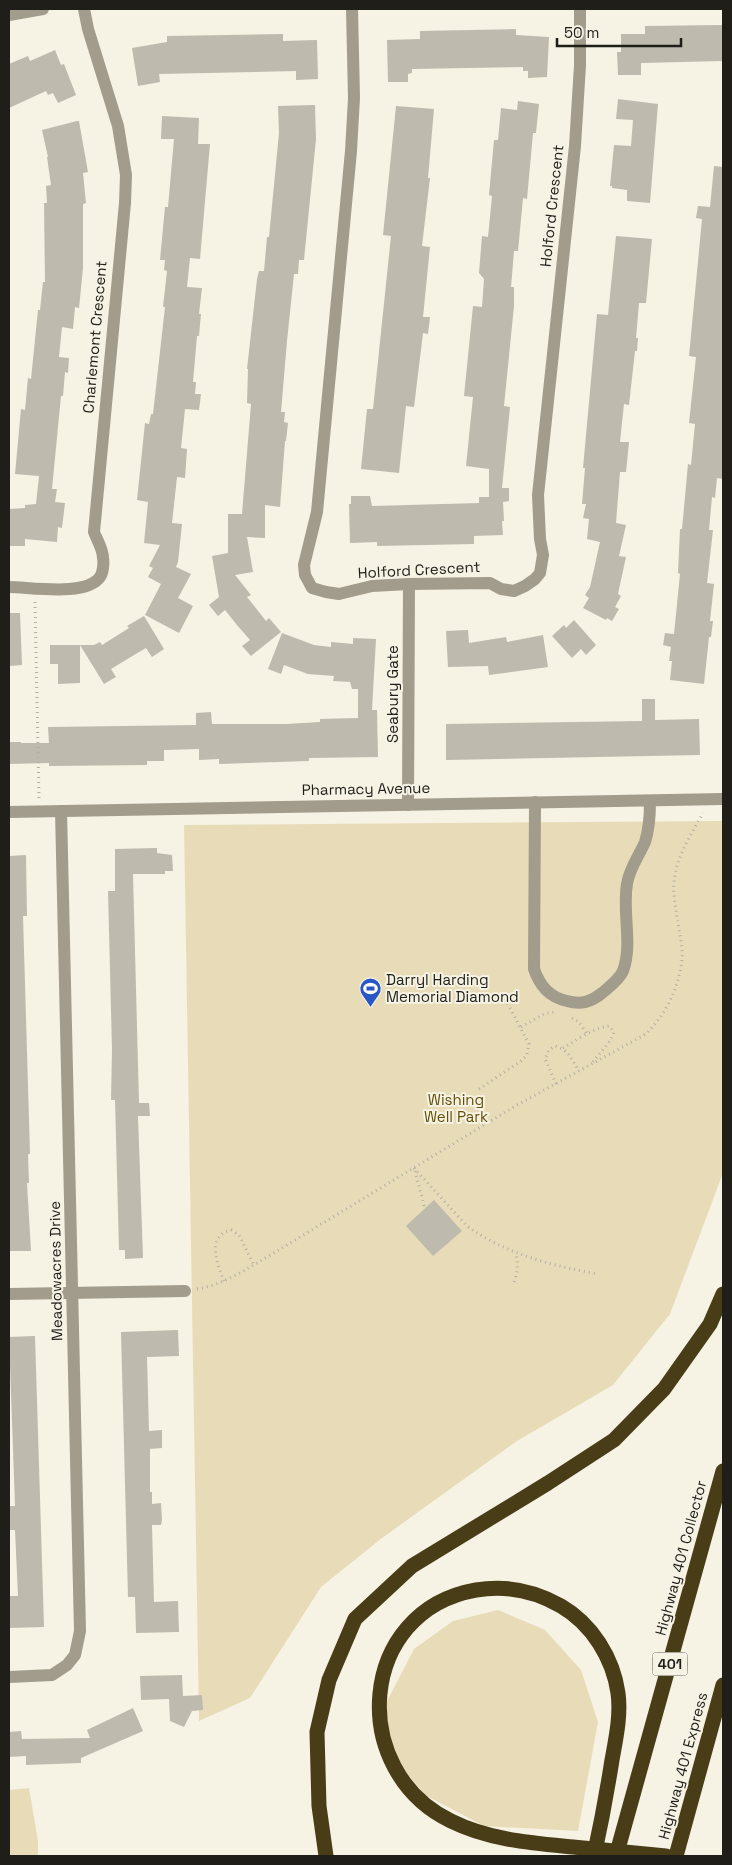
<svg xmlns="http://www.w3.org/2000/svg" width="732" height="1865" viewBox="0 0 732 1865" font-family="'Space Grotesk',sans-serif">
	<rect width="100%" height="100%" fill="#f6f2e4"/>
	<g fill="#e8dcb8">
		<path d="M723,821V1173L670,1314L613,1385L517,1441L382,1538L321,1587L250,1698L199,1721L184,825Z"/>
		<path d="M498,1610L545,1630L581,1670L598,1722L578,1831L484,1826L425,1795L391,1754L385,1705L414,1649L453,1621Z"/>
		<path d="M29,1788L38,1841V1856H9V1790Z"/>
	</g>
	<g fill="#bebaad">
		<path d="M723,25V61L641,63V75H618L617,52H621V34H645V26Z"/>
		<path d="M516,29V35L549,37L547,77L528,78V71H523V67L412,69V73L408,74V82H388L387,40L420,39V31Z"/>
		<path d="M283,34V41L317,40L318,79L296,80V71L159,74L160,82L138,86L132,48L167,42V36Z"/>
		<path d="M55,50L61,65L64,64L76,95L58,103L53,93L48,95L46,91L9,108V64L28,56L30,61Z"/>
		<path d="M618,99L658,104L650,203L627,201V190L612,188V186H610L614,145L631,146L633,120L616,119Z"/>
		<path d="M518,101L539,104L536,133H533L527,199L523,198L518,251H514L511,287H514V306L504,406L510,407L502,488H509V501L503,502L504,521H502L503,535L474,536V544L377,546V542L350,543L349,504H351V496H370L372,506L479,503V497H489V469L466,466L473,397L464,396L473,306L482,307L484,279L479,273L482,236L488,237L492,196L489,195L494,140H498L501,108L517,110Z"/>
		<path d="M315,105L316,139L304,260H299L298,274H294L287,341L281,412H285L284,422L288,423L286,441H285L280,507L265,505V538L247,537L253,572L235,575L251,595L247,597L266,621L269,618L281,632L251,656L242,646L250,640L237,625L225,610L218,616L209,605L219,597L212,556L228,553V514H242L251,404L247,403L248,369H247L257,279L259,271H264L267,237H269L279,133L278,106Z"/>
		<path d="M396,106L434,109L428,178H430L422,246L430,247L423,317H430L428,334L423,333L414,407L406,406L399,473L361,469L367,409H373L391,236L383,235Z"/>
		<path d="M162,116L199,118L198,144H210L200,259L190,258L187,287L202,288L199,314H201L199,336H197L193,382H196L195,394H201L199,410L185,409L181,448L187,449L185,478L177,477L172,523L182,524L178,562L176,567L191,574L178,598L193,606L179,633L145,615L161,584L148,577L153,568L149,566L160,545L144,543L148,502L137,500L145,423L149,424L151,414H153L165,307H163L167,271L164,270L165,260H160L165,207H168L174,139H161Z"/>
		<path d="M77,121H79L88,172L83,173L86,203L83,204V268L79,308L75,307L73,329L62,327L59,357L69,358L68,373L65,372L63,396H61L52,489H57L55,502L65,503L62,528L58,527L57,542L25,539V546H9V509L25,508V505L36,504L39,476L15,474L21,409L25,410L28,378L31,379L38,310H40L43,282H45L44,203H47L46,186L51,185L47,157H48L42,130Z"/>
		<path d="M714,166L723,167V479L717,478L715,498L712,497L709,530H713L707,583L714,584L710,621H713L711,637H709L704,684L670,680L672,661H669L671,647L663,645L665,633L674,634L680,574L678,573L680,529H682L688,464L691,465L695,424L689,423L696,357L689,356L702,219L696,218L698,206L710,207Z"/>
		<path d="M616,236L652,239L646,303H639L636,338H638L637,351H635L629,405L624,404L620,442H629L626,472H620L616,523L626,525L619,556L626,557L618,594L621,596L615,607L619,609L612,621L607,618L606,620L583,608L589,598L585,595L590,587L600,542L587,539L589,519L583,518L586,504H582L585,468H583L597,314L608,315Z"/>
		<path d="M9,613H20L22,665L9,666Z"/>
		<path d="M144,616L164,649L152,657L146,648L134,655L111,669L116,677L104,684L80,645H94L100,642L102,645L129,628L127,626Z"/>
		<path d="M574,620L596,645L586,655L581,649L572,658L552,636L564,625L566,628Z"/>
		<path d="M468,630L469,643L506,637L507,642L543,635L548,667L489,675L488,666L448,667L446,631Z"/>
		<path d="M282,633L314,645L331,647V642L353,644V638L376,639L372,710H377L378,757L309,758V761L219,764V759L199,760V749L164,750V761H147V765L49,766V763L9,764V742H21V743H49L48,727L196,725V713L211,712L212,724H286L320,722V719L358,718V689H352L350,682L333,681L334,676L308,674L284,665L281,674L268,669Z"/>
		<path d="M50,645H80V683L58,684V664H50Z"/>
		<path d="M642,699H655V720L699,719L700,755L446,760V724L642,721Z"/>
		<path d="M157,848V853L172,855L173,871H165V874H133L139,1103H149L150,1116H138L143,1258L125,1259V1250H119L115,1100H111L112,1050L108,891H115V849Z"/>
		<path d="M26,855L27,916H23L30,1154H28L29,1183H27L31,1251H9V856Z"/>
		<path d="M434,1200L462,1231L433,1256L406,1226Z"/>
		<path d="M178,1330L179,1356L147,1357L149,1431L162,1430V1448L150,1449V1492H152V1504L161,1503L162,1520L161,1525H152L154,1602L178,1601L179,1632L136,1633L135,1597H128L121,1332Z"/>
		<path d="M35,1336L44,1627L9,1628V1596H18L15,1530H9V1506H15L9,1337Z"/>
		<path d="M182,1675L183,1696L202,1695L203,1710L192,1711L184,1727L170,1721L169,1699L141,1700L140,1676Z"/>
		<path d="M133,1708L143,1731L81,1758V1763L26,1765V1756L9,1757V1732L21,1731L22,1739L90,1738L87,1730Z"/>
	</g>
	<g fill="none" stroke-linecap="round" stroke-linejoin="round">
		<g stroke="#b2afa4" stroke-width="3" stroke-dasharray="1 4" stroke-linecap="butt">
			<path d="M35,602L39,798"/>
			<path d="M572,1018L579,1022L587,1034"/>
			<path d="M521,1027L544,1014L554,1012"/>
			<path d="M563,1048C577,1040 592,1028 609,1026L614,1032L610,1041L592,1063"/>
			<path d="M556,1084L545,1059L549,1050L555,1046C569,1050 572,1060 579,1071"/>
			<path d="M479,1089L521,1061L527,1055L529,1044L501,991"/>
			<path d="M414,1168L467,1226C506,1254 550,1265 597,1274"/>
			<path d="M415,1171L425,1209"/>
			<path d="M224,1281C217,1264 206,1236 231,1230L239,1235L254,1265"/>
			<path d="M514,1282C518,1272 518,1264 516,1254"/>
			<path d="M197,1289C218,1286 236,1275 254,1265L517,1105L646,1034C666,1014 679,988 682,959C683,946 679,931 677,917C675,904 672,889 675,875C679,852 692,833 703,813"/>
		</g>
		<g stroke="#a19c8b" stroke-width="12">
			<path d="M352,9L354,98L351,151L317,512L304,565L305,575L312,588L326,592L339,594L372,586L409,584L490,583L501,589L514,591L525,586L535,579L540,573L543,555L540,539L538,495L575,146L580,65V9"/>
			<path d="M9,15L43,9"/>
			<path d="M9,587C30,587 86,597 100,577C103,573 104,563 103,558C103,549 97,540 94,532L125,203L126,175L118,126L88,29L84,9"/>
			<path d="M535,802L534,969C540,986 549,997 567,1001C581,1005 591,1002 602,993C609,987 619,980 623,971C633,944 622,912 627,884C629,869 639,856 645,842C649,830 650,813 650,801"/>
			<path d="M408,805L409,584"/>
			<path d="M9,812L723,799"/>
			<path d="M9,1294L185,1291"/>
			<path d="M9,1677L52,1675L67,1665L75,1655L80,1631L61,811"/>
		</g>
		<g stroke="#493d18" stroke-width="15">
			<path d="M326,1856L319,1806L317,1732L329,1680L355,1619L412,1566L548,1483L614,1440L664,1389L710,1324L723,1294"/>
			<path d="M594,1856C601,1824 607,1792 612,1760C616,1738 621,1715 618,1693C613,1658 592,1624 561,1606C535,1591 506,1585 476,1590C357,1611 347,1771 451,1821C489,1840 532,1843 573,1847C604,1850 635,1853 666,1856"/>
			<path d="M616,1856L723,1471"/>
			<path d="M676,1856L723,1685"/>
		</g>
	</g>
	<defs>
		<symbol id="stadium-pin" viewBox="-11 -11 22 30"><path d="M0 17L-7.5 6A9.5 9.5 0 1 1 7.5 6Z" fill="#2956c4" stroke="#f6f2e4"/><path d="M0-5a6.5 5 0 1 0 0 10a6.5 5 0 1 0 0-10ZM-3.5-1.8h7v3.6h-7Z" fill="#fff"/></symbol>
	</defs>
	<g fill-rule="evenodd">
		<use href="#stadium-pin" x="358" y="976" width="25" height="34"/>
	</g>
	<g text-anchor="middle" stroke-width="4" stroke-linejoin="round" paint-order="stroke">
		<rect fill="#f6f2e4" stroke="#605e56" stroke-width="1" x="652.5" y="1652.5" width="35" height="23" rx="4"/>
		<g font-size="14" font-weight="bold" fill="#1f1e19">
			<text x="670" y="1669">401</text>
		</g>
		<g font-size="15" fill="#1f1e19" stroke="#f6f2e4">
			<text transform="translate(552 206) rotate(-84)" y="5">Holford Crescent</text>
			<text transform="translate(95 337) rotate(-85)" y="5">Charlemont Crescent</text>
			<text transform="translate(419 570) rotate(-3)" y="5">Holford Crescent</text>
			<text transform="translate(393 694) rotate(-90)" y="5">Seabury Gate</text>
			<text transform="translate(366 789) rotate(-1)" y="5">Pharmacy Avenue</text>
			<text transform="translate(56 1271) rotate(-91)" y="5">Meadowacres Drive</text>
			<text transform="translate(681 1558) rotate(-75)" y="5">Highway 401 Collector</text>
			<text transform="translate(683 1766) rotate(-75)" y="5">Highway 401 Express</text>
		</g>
		<g font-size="15" fill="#1f1e19" stroke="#f6f2e4" text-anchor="start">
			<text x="386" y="985">Darryl Harding<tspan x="386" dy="17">Memorial Diamond</tspan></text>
		</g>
		<g font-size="15" fill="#635008" stroke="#f6f2e4">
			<text x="456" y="1105">Wishing<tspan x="456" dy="17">Well Park</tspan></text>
		</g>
	</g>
	<rect width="732" height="1865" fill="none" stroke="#1f1e19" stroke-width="20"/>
	<path d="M557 38v8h124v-8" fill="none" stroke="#1f1e19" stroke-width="2.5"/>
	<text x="564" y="38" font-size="15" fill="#1f1e19" stroke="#f6f2e4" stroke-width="4" paint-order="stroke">50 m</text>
</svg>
